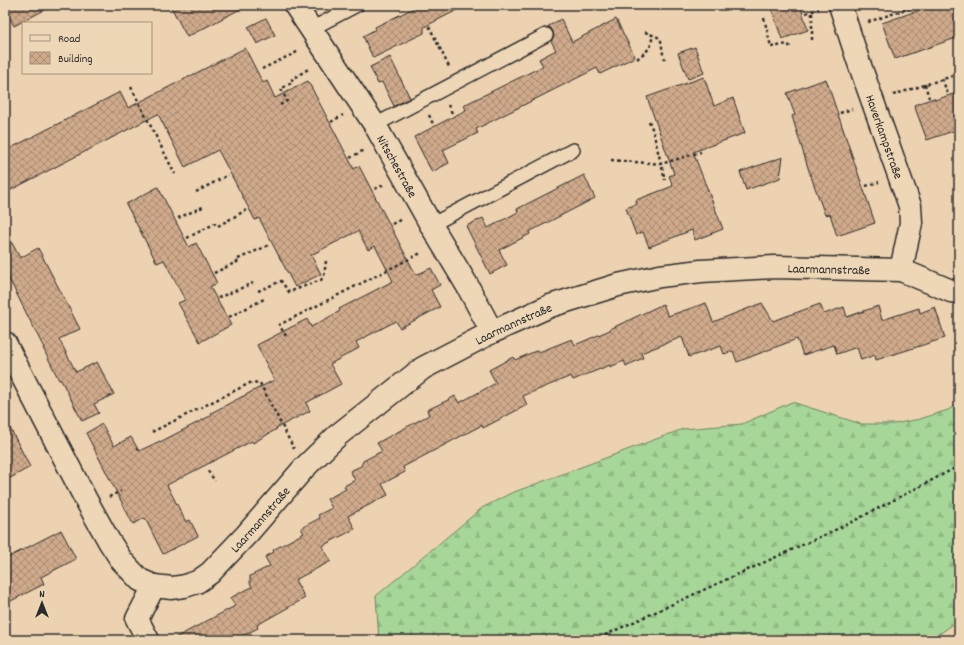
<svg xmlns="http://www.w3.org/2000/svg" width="964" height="645" viewBox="0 0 964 645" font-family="Dekko,sans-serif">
	<defs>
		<pattern id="forest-firs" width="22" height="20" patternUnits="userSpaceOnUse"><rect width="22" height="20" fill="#a7d798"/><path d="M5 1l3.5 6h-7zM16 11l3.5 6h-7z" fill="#90b983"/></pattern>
		<pattern id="building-cross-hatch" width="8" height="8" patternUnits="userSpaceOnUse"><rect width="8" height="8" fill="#d0aa8b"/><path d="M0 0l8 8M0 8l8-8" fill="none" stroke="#a98b72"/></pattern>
	</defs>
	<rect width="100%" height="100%" fill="#edd2b1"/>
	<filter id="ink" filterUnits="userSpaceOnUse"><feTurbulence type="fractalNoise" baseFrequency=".025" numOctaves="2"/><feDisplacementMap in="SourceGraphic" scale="8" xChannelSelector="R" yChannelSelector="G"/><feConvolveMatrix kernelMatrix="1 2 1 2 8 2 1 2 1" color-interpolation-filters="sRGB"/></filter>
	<g filter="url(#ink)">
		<path fill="url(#forest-firs)" stroke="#698162" d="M792,402L861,424H894L920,419L948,410L959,403V620L931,640H379L376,596L482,508L509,494L683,429L742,424Z"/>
		<g fill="url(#building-cross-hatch)" stroke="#2b2b2b">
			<path d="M5,5H54L14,26L5,9Z"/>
			<path d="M170,5H248L187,37Z"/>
			<path d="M420,5H467L424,27V33L373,58L363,36L376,29L375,27Z"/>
			<path d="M770,5H800L808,30L782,39Z"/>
			<path d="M934,5H959V37L895,59L882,23Z"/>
			<path d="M266,18L275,35L257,44L248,27Z"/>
			<path d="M561,19L572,42L616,19L635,57L600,74L597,68L476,129L478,133L443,150L449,163L432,172L414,137L466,110L464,105L543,66L539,59L556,50L551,41L554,36L553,32L551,28L547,27Z"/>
			<path d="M695,47L704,73L688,79L678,53Z"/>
			<path d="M245,48L263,83L267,81L275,98L308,81L354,169L359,166L416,275L431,268L440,285L431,290L440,307L400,328L396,321L356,342L359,348L330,364L341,384L306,403L310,411L276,428L277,429L253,443L252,441L167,485L186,522L190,520L198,536L163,554L145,518L133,524L86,433L102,424L114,446L131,437L139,451L160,441V442L212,415L211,413L274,380L257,345L307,319L311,327L340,311L339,309L393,281L375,246L368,250L358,231L311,255L321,274L295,287L259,218L255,220L218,150L185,167L158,114L5,193V151L120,92L128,108Z"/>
			<path d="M390,57L410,98L394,106L382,82L378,84L370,67Z"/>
			<path d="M704,77L714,106L733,98L745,133L693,152L723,229L695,240L692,230L649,247L643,232L636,235L626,208L637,204L636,200L673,186L669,176L674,174L647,97Z"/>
			<path d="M826,79L875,223L837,236L830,214L825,215L809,171L792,116L795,115L787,93Z"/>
			<path d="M953,94L955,96L959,95V129L927,140L914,105L934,98L935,100Z"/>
			<path d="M783,157L780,178L746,190L740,172Z"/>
			<path d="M584,175L595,198L529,232L530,234L499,250L507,265L490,274L466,226L483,218L488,228L518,212L517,209Z"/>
			<path d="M158,187L189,247L196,243L217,283L210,287L231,325L200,342L178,303L185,300L164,260L157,263L126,204Z"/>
			<path d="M5,230L20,258L38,248L80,329L59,339L76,372L97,362L114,394L94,404L99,413L82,421L61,380H59L43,348H44L5,271Z"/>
			<path d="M706,303L713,322L762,303L773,321L820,304L824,314L844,307L847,317L878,306L882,320L919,308L920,313L935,307L945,338L876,360L875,355L861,360L857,347L837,354L834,345L803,355L797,339L737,362L733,351L724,354L721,346L689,357L682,337L641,353L643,358L626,366L624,361L610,367V365L573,380L571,376L523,396L527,405L483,428L482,425L403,467L405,472L382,484L388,495L348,516L355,529L322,546L331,561L295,580L305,598L257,625L258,628L234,640H171L235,606L230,598L252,587L250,583V576L270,566L265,557L274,552L273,550L304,533L301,528L320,518L318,515L332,508L327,499L346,489L344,486L355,480L350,471L361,466L363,461L382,451L377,443L429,415L427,410L446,401L455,396L459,403L496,383L489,370L513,357L515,360L538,350L539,352L572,339L575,345L610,330V329L663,304L668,316Z"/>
			<path d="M5,418L30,467L5,481Z"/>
			<path d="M61,530L76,559L41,577L44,584L5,604V559Z"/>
		</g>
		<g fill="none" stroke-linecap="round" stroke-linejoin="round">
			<defs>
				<g id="lane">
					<path d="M311,29L357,5"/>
					<path d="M375,125L546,35"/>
					<path d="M431,225L573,150"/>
				</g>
				<g id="street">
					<path id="s1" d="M295,5L375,125L431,225L467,285L492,332"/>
					<path id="s2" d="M840,5L858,60L910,206L911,223L901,270"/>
					<path id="s3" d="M5,343L85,498L109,541L122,561L140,580L154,586L172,588L185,586L197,582L210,573L247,534L304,468L338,435L423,368L492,332L550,306L618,285L660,276L701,271L774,267L901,270L951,291L959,292"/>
					<path d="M148,640L137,619L154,586"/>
				</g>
			</defs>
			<use href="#lane" stroke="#2b2b2b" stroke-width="16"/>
			<use href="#street" stroke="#2b2b2b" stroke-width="25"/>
			<g stroke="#2b2b2b" stroke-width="2.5" stroke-dasharray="3 3" stroke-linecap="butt">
				<path d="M806,13L819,9"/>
				<path d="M764,18L771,47L788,44L790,47"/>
				<path d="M868,22L919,5"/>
				<path d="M429,26L449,67"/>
				<path d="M645,32L660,38C663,45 661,51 665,59"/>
				<path d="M812,40V11"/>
				<path d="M637,59L650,48L653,35"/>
				<path d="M262,69L299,51"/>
				<path d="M942,79L948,94"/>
				<path d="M925,84L929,98"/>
				<path d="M131,87L175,174"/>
				<path d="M893,95L959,74"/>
				<path d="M280,105L287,101L281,89L293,82L292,79L310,68"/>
				<path d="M448,105L452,113"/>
				<path d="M840,113L852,109"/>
				<path d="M429,115L433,124"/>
				<path d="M649,121L653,131L665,180"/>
				<path d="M331,122L343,115"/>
				<path d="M350,158L364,150"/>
				<path d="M611,160L661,164L701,152"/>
				<path d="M866,186L879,182"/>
				<path d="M375,189L383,185"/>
				<path d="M196,192L228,175"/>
				<path d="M178,218L205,206"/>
				<path d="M392,224L402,219"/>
				<path d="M218,226L246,210"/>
				<path d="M187,238L216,223"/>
				<path d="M238,259L269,245"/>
				<path d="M214,273L239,261"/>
				<path d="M258,291L281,281L289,292L321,280L324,276L326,261"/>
				<path d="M218,298L253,283"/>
				<path d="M229,317L264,299"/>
				<path d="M286,336L279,325L421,253"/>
				<path d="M152,432L252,382L260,383L294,449"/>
				<path d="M208,471L215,481"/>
				<path d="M109,497L121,491"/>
				<path d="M594,640L846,525L959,466"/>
			</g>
			<use href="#lane" stroke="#eed7b7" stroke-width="13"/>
			<use href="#street" stroke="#eed7b7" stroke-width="22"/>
		</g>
	</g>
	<g text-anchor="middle" stroke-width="3" stroke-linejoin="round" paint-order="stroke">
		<g font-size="13" fill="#2b2b2b" stroke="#eed7b7">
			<text dy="5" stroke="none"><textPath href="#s2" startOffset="139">Haverkampstraße</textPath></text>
			<text dy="5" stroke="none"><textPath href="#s1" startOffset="191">Nitschestraße</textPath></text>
			<text dy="5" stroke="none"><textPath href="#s3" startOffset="1070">Laarmannstraße</textPath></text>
			<text dy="5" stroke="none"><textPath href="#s3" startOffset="746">Laarmannstraße</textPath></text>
			<text dy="5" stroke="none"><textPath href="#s3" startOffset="422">Laarmannstraße</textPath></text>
		</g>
	</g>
	<rect width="964" height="645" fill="none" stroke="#eed7b7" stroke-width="20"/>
	<rect x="10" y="10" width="944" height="625" fill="none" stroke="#2b2b2b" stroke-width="1.5" filter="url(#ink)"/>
	<rect x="22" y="22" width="130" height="52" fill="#eed7b7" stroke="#a0927f"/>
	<rect x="30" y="35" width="20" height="6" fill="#eed7b7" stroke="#a0927f"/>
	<text x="58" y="42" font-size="12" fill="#2b2b2b">Road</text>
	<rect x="30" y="52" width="20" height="12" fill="url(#building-cross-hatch)" stroke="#a0927f"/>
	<text x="58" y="62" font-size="12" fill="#2b2b2b">Building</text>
	<g transform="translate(42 603)" stroke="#eed7b7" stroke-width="3" paint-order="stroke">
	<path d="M0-3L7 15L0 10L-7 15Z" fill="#2b2b2b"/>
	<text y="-6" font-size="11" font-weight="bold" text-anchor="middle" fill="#2b2b2b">N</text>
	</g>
</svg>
